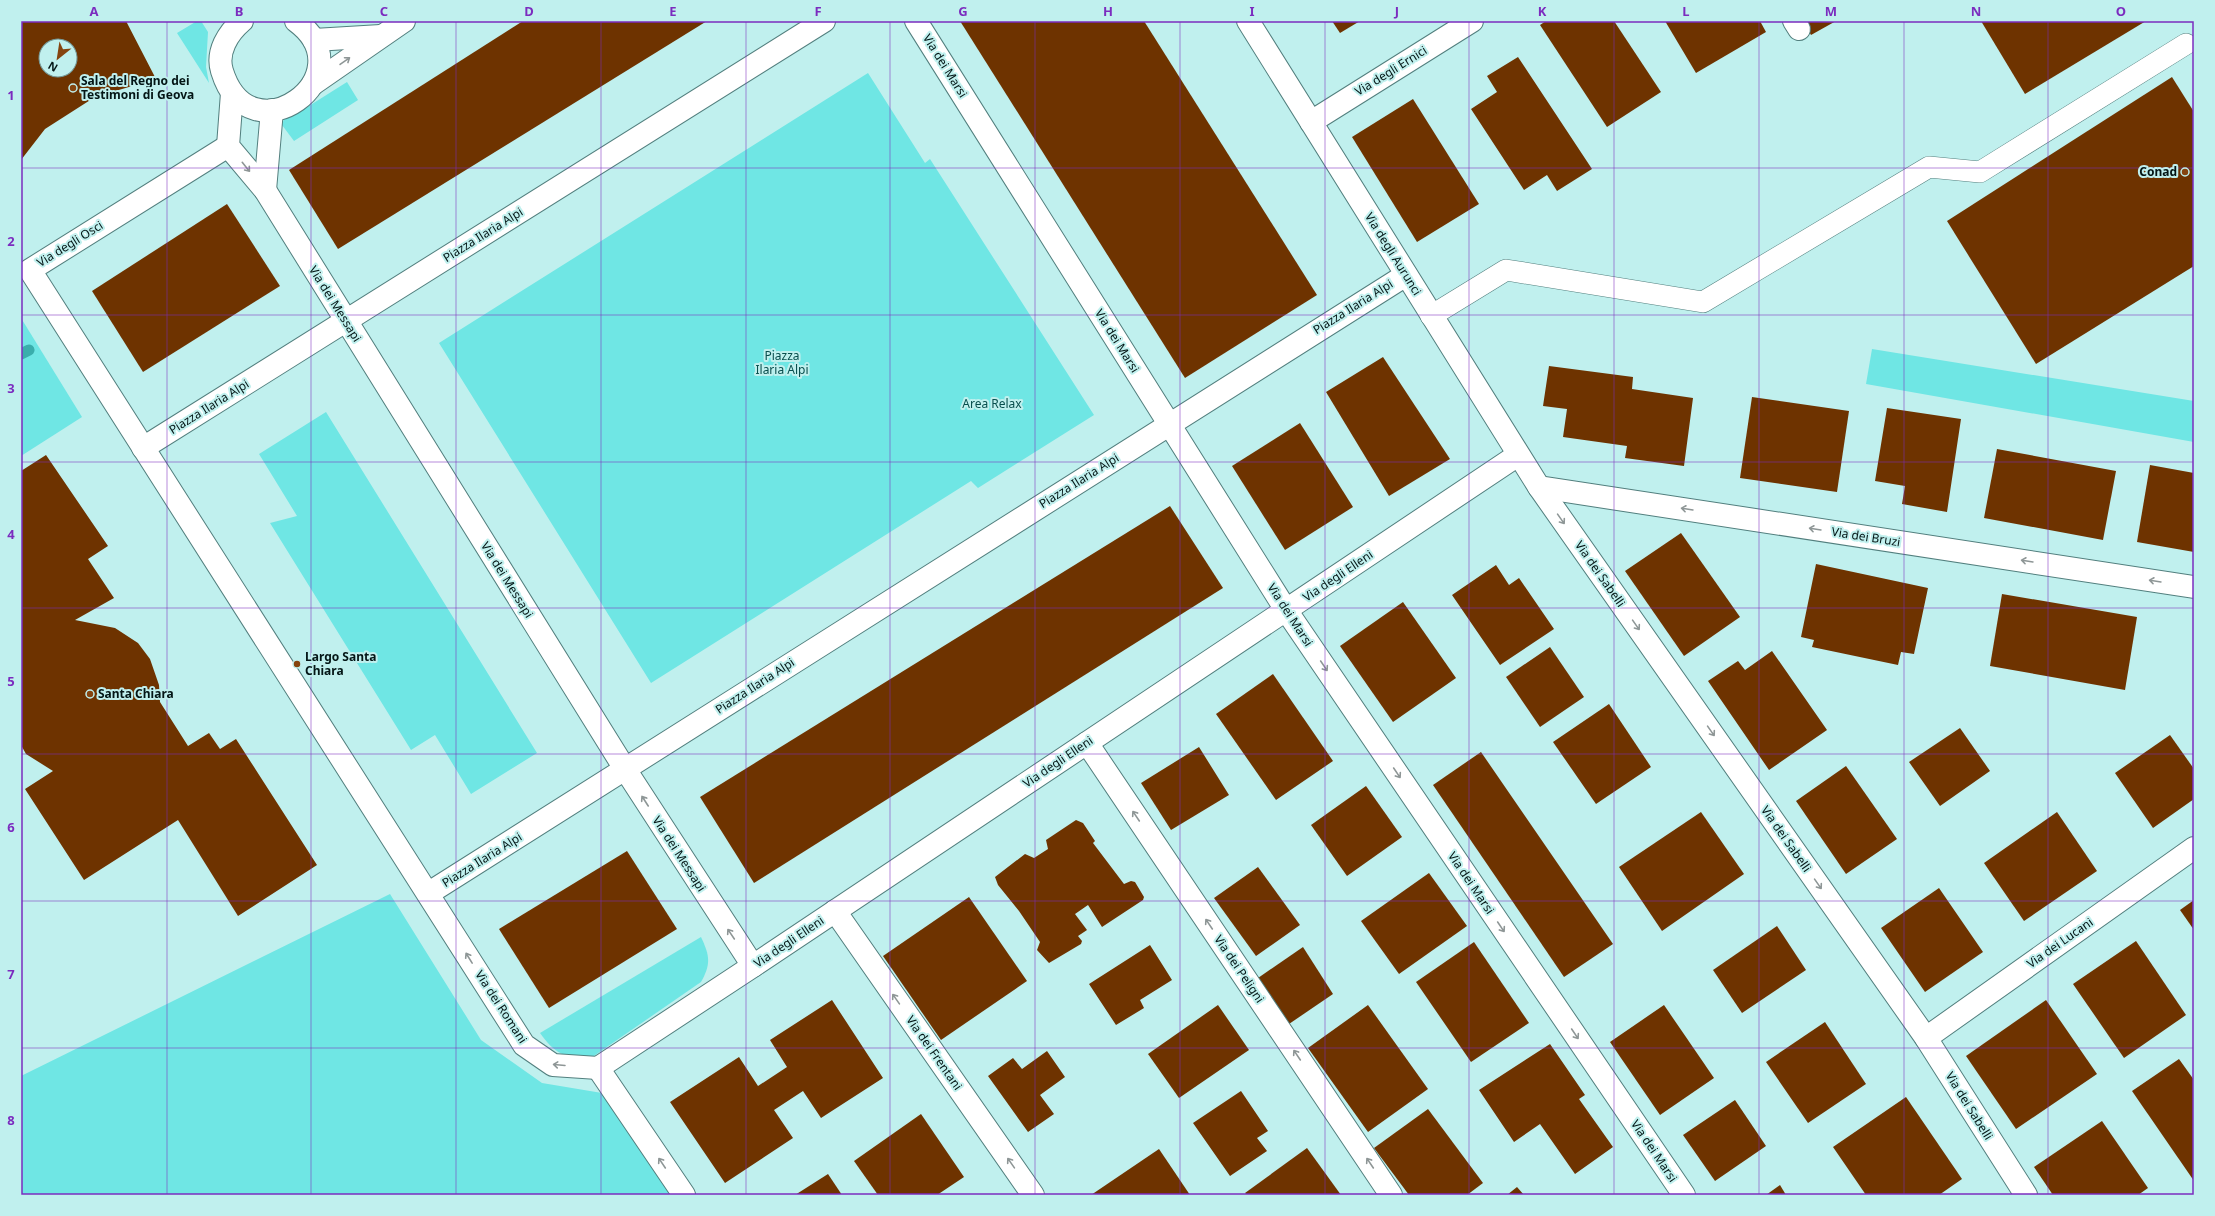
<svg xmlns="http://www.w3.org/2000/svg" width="2215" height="1216" viewBox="0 0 2215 1216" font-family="'Noto Sans',sans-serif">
	<rect width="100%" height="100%" fill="#c0f0ee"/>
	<g fill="#6fe6e4">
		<path d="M197,21H201L208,32L206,67L209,83L177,33Z"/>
		<path d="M868,73L925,163L930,159L1094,415L978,488L971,481L651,683L439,343Z"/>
		<path d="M347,82L358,100L294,141L282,125L284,119L288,116H293Z"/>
		<path d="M21,318L82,417L21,456Z"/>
		<path d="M1872,349L2194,401V442L1866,384Z"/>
		<path d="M326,412L537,753L471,794L435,735L411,750L270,523L297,516L259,454Z"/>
		<path d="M390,894L481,1040L542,1083L602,1093L671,1195H21V1076Z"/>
		<path d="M701,937C710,956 711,964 701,982L588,1060C565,1058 554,1053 540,1033Z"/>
	</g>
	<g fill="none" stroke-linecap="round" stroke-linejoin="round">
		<path stroke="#3aaeac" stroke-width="11" d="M21,354L29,350"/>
	</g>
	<g fill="#6e3300" fill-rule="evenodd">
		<path d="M21,21H126L156,79L95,97L45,129L21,160ZM46,46H70V70H46Z"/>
		<path d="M523,21H707L338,249L289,170Z"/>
		<path d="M960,21H1144L1317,295L1185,378Z"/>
		<path d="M1332,21H1360L1340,33Z"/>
		<path d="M1546,21H1614L1661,92L1607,127L1540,25Z"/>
		<path d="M1665,21H1760L1766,32L1696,73Z"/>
		<path d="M1803,21H1836L1811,35Z"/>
		<path d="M1981,21H2146L2025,94Z"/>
		<path d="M1518,57L1592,169L1557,191L1547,175L1524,190L1471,109L1497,92L1487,76Z"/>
		<path d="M2172,77L2194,112V266L2036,364L1947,221Z"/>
		<path d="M1413,99L1479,204L1417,242L1352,137Z"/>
		<path d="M227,204L280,286L143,372L92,291Z"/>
		<path d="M1383,357L1450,459L1389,496L1326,392Z"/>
		<path d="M1549,366L1633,377L1632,389L1693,398L1684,466L1625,458L1627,446L1563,437L1567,409L1543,406Z"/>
		<path d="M1752,397L1849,411L1837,492L1740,478Z"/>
		<path d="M1887,408L1961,419L1947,512L1902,504L1905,486L1875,481Z"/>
		<path d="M1300,423L1353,507L1285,550L1232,466Z"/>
		<path d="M1997,449L2116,471L2103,540L1984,518Z"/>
		<path d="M46,455L108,546L88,559L114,598L75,620L115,628L138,643L150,659L159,685L160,702L188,746L209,733L220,749L236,739L317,865L238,916L178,820L84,880L25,789L53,771L26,754L21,745V471Z"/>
		<path d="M2150,465L2194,473V552L2137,542Z"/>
		<path d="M1170,506L1223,588L754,883L700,797Z"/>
		<path d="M1681,533L1740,617L1684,656L1625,571Z"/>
		<path d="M1816,564L1928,588L1914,654L1901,652L1898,665L1812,647L1814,640L1801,637Z"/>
		<path d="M1496,565L1509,585L1519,578L1554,629L1500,665L1452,595Z"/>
		<path d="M2002,594L2137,617L2125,690L1990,666Z"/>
		<path d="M1403,602L1456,678L1393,722L1340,646Z"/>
		<path d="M1550,647L1584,697L1540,727L1506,677Z"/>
		<path d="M1772,651L1827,730L1769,770L1708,681L1738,661L1745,670Z"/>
		<path d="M1273,674L1333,761L1276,800L1216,714Z"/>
		<path d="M1609,704L1651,767L1596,804L1553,742Z"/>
		<path d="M1960,728L1990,771L1940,806L1909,762Z"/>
		<path d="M2170,735L2194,769V799L2153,828L2115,773Z"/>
		<path d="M1199,747L1229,795L1171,830L1141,783Z"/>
		<path d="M1481,752L1613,944L1564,977L1433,785Z"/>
		<path d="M1846,766L1897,839L1846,874L1796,801Z"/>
		<path d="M1366,786L1402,837L1347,876L1311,825Z"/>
		<path d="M1701,812L1744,874L1662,931L1619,867Z"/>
		<path d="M2057,812L2097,871L2024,921L1984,863Z"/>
		<path d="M1076,820L1083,823L1095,841L1093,843L1124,884L1131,881L1135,882L1144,897L1143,900L1102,927L1088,905L1075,914L1087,930L1078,936L1082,941L1081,944L1049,963L1037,950L1040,942L1019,911L998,885L995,877L1025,854L1034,858L1048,849L1046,840Z"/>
		<path d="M627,851L677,929L549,1008L499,929Z"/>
		<path d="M1258,867L1300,925L1256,956L1214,898Z"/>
		<path d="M1429,873L1467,926L1399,974L1361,921Z"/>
		<path d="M1939,888L1983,952L1925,992L1881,928Z"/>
		<path d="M969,897L1027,981L941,1040L883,956Z"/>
		<path d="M2194,900V930L2180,910Z"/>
		<path d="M1777,926L1806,970L1742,1013L1713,970Z"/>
		<path d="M2136,941L2186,1015L2124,1058L2073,984Z"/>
		<path d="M1474,942L1529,1023L1471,1062L1416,982Z"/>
		<path d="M1150,945L1172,980L1140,1000L1144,1008L1116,1025L1089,984Z"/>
		<path d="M1303,947L1333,994L1289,1024L1258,978Z"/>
		<path d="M832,1000L883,1078L821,1118L803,1091L774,1110L793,1138L725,1183L670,1102L739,1057L758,1086L787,1067L770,1040Z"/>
		<path d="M2046,1000L2097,1074L2016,1129L1966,1056Z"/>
		<path d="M1218,1005L1249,1050L1179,1098L1148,1054Z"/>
		<path d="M1368,1005L1428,1089L1368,1132L1308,1048Z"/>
		<path d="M1664,1005L1714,1078L1660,1115L1610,1042Z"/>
		<path d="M1825,1022L1866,1084L1808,1123L1766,1062Z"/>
		<path d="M1550,1044L1585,1095L1579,1099L1613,1147L1575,1174L1540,1124L1514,1142L1479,1090Z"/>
		<path d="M1047,1051L1065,1077L1040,1095L1054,1114L1028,1132L988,1076L1013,1058L1022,1069Z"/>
		<path d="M2179,1059L2194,1080V1181L2132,1091Z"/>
		<path d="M1241,1091L1268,1131L1257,1138L1267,1151L1230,1176L1193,1123Z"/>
		<path d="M1906,1097L1962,1179L1939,1195H1866L1833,1147Z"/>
		<path d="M1735,1100L1766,1146L1715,1181L1683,1135Z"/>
		<path d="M1428,1109L1483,1183L1467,1195H1409L1374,1148Z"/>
		<path d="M921,1114L964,1177L937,1195H878L854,1161Z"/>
		<path d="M2102,1121L2148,1188L2138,1195H2053L2034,1167Z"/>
		<path d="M1307,1148L1341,1195H1247L1245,1193Z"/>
		<path d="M1159,1149L1190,1195H1091Z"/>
		<path d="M828,1174L842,1195H795Z"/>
		<path d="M1780,1185L1786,1195H1766Z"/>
		<path d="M1517,1187L1524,1195H1507Z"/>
	</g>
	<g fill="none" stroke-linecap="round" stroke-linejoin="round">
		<defs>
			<path id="lane" d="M1431,316L1506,270L1703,302L1929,167L1980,172L2186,44"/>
			<g id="street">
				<path d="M242,21C228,33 216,52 222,71C250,162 369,75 296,21"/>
				<path d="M916,21L1286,610L1684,1195"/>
				<path d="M1248,21L1539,487L1926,1038L2026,1195"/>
				<path d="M1794,21L1799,29"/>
				<path d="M314,40L381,36"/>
				<path d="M313,84L404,21"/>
				<path d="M232,93L228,146L265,190L625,769L753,966"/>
				<path d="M1311,122L1472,21"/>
				<path d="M228,146L30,270L524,1045L553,1065L598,1068"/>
				<path d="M265,190L272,110"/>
				<path d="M143,448L824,21"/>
				<path d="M1539,487L2194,587"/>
				<path d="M1087,743L1391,1195"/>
				<path d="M429,893L1406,275"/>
				<path d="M835,911L1033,1195"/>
				<path d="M1926,1038L2194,848"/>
				<path d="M598,1068L753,966L1518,455"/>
				<path d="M598,1068L684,1195"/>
			</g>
		</defs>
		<use href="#lane" stroke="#527f7e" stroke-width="22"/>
		<use href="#street" stroke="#527f7e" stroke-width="24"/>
		<use href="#lane" stroke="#fff" stroke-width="21"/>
		<use href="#street" stroke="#fff" stroke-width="22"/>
	</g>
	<defs><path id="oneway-shaft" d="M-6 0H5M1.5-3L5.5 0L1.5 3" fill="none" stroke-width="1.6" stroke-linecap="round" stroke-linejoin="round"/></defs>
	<g stroke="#8e9696">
		<use href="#oneway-shaft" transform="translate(345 61) rotate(-35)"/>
		<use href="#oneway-shaft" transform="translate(246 167) rotate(51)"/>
		<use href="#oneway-shaft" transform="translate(1687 509) rotate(-171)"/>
		<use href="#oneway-shaft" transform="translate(1561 519) rotate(55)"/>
		<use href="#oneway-shaft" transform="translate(1815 529) rotate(-171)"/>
		<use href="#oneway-shaft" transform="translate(2027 561) rotate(-171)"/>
		<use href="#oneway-shaft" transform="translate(2155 581) rotate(-171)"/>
		<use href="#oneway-shaft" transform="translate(1636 625) rotate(55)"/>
		<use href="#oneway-shaft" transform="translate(1324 666) rotate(56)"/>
		<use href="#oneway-shaft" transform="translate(1711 731) rotate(55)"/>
		<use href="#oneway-shaft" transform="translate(1397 773) rotate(56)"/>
		<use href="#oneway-shaft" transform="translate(645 801) rotate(-123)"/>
		<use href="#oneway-shaft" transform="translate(1136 816) rotate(-124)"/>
		<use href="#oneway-shaft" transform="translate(1818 884) rotate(55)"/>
		<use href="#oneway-shaft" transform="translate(1209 924) rotate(-124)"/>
		<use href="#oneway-shaft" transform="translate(1501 927) rotate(56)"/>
		<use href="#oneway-shaft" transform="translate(731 934) rotate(-124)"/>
		<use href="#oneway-shaft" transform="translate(469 958) rotate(-122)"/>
		<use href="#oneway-shaft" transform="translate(896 999) rotate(-125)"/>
		<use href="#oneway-shaft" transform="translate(1575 1034) rotate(56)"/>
		<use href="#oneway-shaft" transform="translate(1297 1055) rotate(-124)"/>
		<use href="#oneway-shaft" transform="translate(559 1065) rotate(-175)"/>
		<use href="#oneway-shaft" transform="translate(662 1163) rotate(-124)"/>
		<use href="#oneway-shaft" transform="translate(1011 1163) rotate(-125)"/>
		<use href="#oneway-shaft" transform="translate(1370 1163) rotate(-124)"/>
	</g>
	<path fill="none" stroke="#7b2cbf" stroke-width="1" stroke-opacity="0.55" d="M167,21V1195M311,21V1195M456,21V1195M601,21V1195M746,21V1195M890,21V1195M1035,21V1195M1180,21V1195M1325,21V1195M1469,21V1195M1614,21V1195M1759,21V1195M1904,21V1195M2048,21V1195M21,168H2194M21,315H2194M21,462H2194M21,608H2194M21,754H2194M21,901H2194M21,1048H2194"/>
	<g fill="#85440f" stroke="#c0f0ee" stroke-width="1.5">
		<circle cx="73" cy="88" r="4"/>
		<circle cx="2185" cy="172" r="4"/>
		<circle cx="297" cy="664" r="4"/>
		<circle cx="90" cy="694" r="4"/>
	</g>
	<g text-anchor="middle" stroke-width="4" stroke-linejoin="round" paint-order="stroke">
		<g font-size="12" fill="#041616" stroke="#c0f0ee">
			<text transform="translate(945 66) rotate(58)" y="4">Via dei Marsi</text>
			<text transform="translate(1391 71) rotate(-32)" y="4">Via degli Ernici</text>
			<text transform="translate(483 235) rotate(-32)" y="4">Piazza Ilaria Alpi</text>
			<text transform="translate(70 244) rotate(-32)" y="4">Via degli Osci</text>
			<text transform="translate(1393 254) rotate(58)" y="4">Via degli Aurunci</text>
			<text transform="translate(335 304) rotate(58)" y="4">Via dei Messapi</text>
			<text transform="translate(1353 307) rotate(-32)" y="4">Piazza Ilaria Alpi</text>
			<text transform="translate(1117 341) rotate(58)" y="4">Via dei Marsi</text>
			<text transform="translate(209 407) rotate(-32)" y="4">Piazza Ilaria Alpi</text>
			<text transform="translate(1079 481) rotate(-32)" y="4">Piazza Ilaria Alpi</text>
			<text transform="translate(1866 537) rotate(9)" y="4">Via dei Bruzi</text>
			<text transform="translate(1600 574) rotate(55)" y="4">Via dei Sabelli</text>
			<text transform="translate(1338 576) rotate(-34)" y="4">Via degli Elleni</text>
			<text transform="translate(507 580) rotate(58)" y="4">Via dei Messapi</text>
			<text transform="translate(1290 615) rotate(57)" y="4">Via dei Marsi</text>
			<text transform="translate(755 686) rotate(-33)" y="4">Piazza Ilaria Alpi</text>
			<text transform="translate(1058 762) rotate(-34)" y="4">Via degli Elleni</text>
			<text transform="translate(1786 839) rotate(55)" y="4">Via dei Sabelli</text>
			<text transform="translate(679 854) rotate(57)" y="4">Via dei Messapi</text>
			<text transform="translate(482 860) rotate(-32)" y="4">Piazza Ilaria Alpi</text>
			<text transform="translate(1471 883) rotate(56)" y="4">Via dei Marsi</text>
			<text transform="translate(789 942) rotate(-34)" y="4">Via degli Elleni</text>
			<text transform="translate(2060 943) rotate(-35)" y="4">Via dei Lucani</text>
			<text transform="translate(1239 969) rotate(56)" y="4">Via dei Peligni</text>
			<text transform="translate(501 1007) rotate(57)" y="4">Via dei Romani</text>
			<text transform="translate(934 1053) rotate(55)" y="4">Via dei Frentani</text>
			<text transform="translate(1969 1106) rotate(58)" y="4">Via dei Sabelli</text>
			<text transform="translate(1654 1151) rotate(56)" y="4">Via dei Marsi</text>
		</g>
		<g font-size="12" font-weight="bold" fill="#041616" stroke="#c0f0ee" text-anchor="start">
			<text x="81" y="85">Sala del Regno dei<tspan x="81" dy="14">Testimoni di Geova</tspan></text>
			<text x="2177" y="176" text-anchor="end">Conad</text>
			<text x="305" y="661">Largo Santa<tspan x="305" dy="14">Chiara</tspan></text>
			<text x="98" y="698">Santa Chiara</text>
		</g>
		<g font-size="12" fill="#084e4d" stroke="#c0f0ee">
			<text x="782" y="360">Piazza<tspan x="782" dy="14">Ilaria Alpi</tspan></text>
			<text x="992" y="408">Area Relax</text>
		</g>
	</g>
	<rect width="2215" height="1216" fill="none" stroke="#c0f0ee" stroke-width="44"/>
	<g transform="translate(58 58) rotate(210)"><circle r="19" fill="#c0f0ee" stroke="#759998"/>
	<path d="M0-3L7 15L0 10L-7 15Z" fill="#85440f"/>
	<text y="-6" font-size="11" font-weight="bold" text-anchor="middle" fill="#041616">N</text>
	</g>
	<rect x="22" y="22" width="2171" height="1172" fill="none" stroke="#7b2cbf" stroke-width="1.5"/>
	<g font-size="13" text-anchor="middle" font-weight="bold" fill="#7b2cbf">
		<text x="94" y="16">A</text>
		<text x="239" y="16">B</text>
		<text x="384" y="16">C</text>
		<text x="529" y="16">D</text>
		<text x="673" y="16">E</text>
		<text x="818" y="16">F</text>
		<text x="963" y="16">G</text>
		<text x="1108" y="16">H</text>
		<text x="1252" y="16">I</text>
		<text x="1397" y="16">J</text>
		<text x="1542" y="16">K</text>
		<text x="1686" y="16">L</text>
		<text x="1831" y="16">M</text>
		<text x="1976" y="16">N</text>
		<text x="2121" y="16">O</text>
		<text x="11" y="100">1</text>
		<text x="11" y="246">2</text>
		<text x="11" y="393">3</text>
		<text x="11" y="539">4</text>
		<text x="11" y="686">5</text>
		<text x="11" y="832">6</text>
		<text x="11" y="979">7</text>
		<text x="11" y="1125">8</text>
	</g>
</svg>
